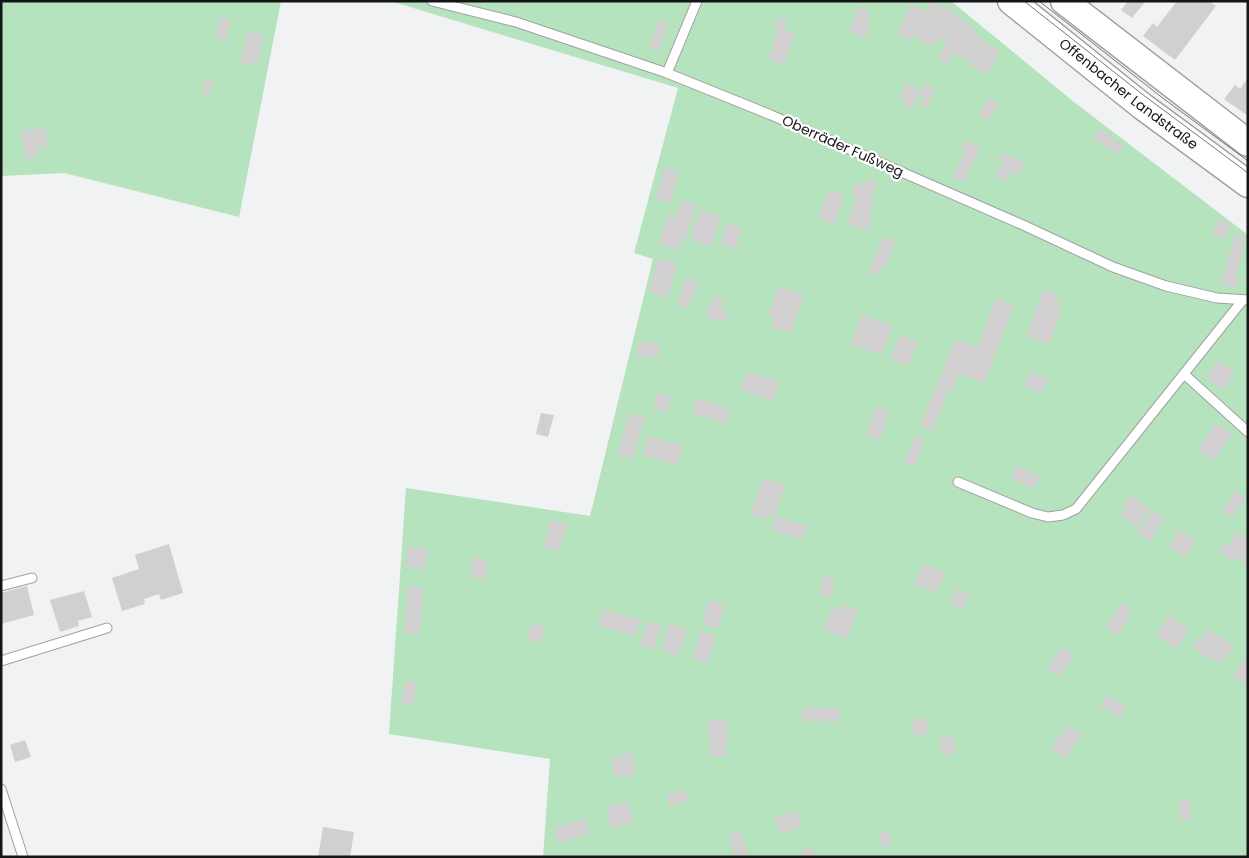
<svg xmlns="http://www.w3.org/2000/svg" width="1249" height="858" viewBox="0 0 1249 858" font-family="Poppins,sans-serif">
	<rect width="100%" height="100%" fill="#f1f2f3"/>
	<g fill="#b5e3bd">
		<path d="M1,1H281L239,217L64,173L1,176Z"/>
		<path d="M390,1H951L1074,102L1248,235V857H543L550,759L389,734L406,488L590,516L653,259L634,253L678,88Z"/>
	</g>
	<g fill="#d1cfcf">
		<path d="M930,1L953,11L952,14L968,22L967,25L978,31L976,35L983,38L982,41L1000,51L987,75L969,65L971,60L965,57V59L953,53L948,64L938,59L947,41L942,39L941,41L936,40L933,46L915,38L924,16L911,41L897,33L912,4L926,11Z"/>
		<path d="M1128,1H1144L1145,2L1132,18L1121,10Z"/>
		<path d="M1177,1H1209L1216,6L1175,60L1143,36L1153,23L1157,27Z"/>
		<path d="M859,7L870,12L866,20L871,22L865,38L849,31Z"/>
		<path d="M220,17L231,20L226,40L215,37Z"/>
		<path d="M777,17L787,20L784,29L795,33L784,65L768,59L778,30L774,28Z"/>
		<path d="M659,21L668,24L658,51L649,47Z"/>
		<path d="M248,31L264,35L257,66L240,63Z"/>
		<path d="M205,78L213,80L210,95L202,94Z"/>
		<path d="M1248,78V116L1224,99L1235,85L1240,89Z"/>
		<path d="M906,83L921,91L925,83L936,89L926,108L920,104L924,96L920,94L911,110L904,106L907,101L899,97Z"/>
		<path d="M987,98L998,103L989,120L978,115Z"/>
		<path d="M46,128L48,146L37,147L38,157L25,159L22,131Z"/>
		<path d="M1099,129L1111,135L1109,137L1123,145L1118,154L1093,139Z"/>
		<path d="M965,140L980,147L964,182L953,177L965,150L962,148Z"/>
		<path d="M1003,153L1025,163L1018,176L1011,172L1006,181L995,176L1004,161L1000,159Z"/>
		<path d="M664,167L679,171L671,203L656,199Z"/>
		<path d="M867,179L877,182L870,200L874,201L869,215L873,216L868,231L847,224L857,196L851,194L855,182L865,186Z"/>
		<path d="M829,189L844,195L834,224L818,218Z"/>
		<path d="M681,200L696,204L685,240L682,239L679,250L659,244L668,215L676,217Z"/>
		<path d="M699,210L720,216L712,246L691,240Z"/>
		<path d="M1219,219L1231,223L1224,239L1212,236Z"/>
		<path d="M727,223L742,228L736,249L721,244Z"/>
		<path d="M1235,235L1246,238L1235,278L1240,279L1237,287L1221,285Z"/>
		<path d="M882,237L895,241L885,269L880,268L877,276L869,273Z"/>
		<path d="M657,259L677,263L668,297L649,292Z"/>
		<path d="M685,278L698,281L695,295L692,294L689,308L678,305Z"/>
		<path d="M778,287L804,295L791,333L771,327L774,318L768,316Z"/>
		<path d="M1044,289L1056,294L1061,311L1049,344L1026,336Z"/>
		<path d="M712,296L724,299L721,310L728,312L725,322L706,317Z"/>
		<path d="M996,298L1014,305L984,383L959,374L953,390L949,389L932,431L920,426L956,339L977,348Z"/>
		<path d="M862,314L892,326L881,355L851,344Z"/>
		<path d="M900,335L918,342L908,366L890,359Z"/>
		<path d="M639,341L660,345L657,359L636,355Z"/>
		<path d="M1219,360L1235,372L1222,390L1205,377Z"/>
		<path d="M747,372L779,382L773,401L740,390Z"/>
		<path d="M1030,372L1048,379L1041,394L1024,386Z"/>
		<path d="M657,393L671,396L667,412L653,409Z"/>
		<path d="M697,398L731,409L726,424L692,413Z"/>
		<path d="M876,407L890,411L880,440L866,435Z"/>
		<path d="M541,413L554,415L548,437L536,434Z"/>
		<path d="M629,413L645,417L633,459L617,454Z"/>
		<path d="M1216,423L1232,434L1213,461L1198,450Z"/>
		<path d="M648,436L683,446L677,465L642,455Z"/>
		<path d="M915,436L925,440L914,467L904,463Z"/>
		<path d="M1017,466L1040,477L1034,489L1011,478Z"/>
		<path d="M763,478L785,485L775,516L768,514L766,520L750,514Z"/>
		<path d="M1236,491L1246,498L1232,518L1222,510Z"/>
		<path d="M1131,495L1150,508L1137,527L1121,516L1126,509L1123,507Z"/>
		<path d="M1152,510L1165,519L1150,541L1137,533Z"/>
		<path d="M775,516L807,526L802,539L771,530Z"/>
		<path d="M550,520L567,524L560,551L544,547Z"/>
		<path d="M1178,530L1196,539L1186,557L1169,548Z"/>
		<path d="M1237,532L1248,539V565L1235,557L1232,561L1218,551L1224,543L1228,546Z"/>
		<path d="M169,544L183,593L161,600L159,594L144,599L145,604L122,611L112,578L139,569L135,555Z"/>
		<path d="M408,546L428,549L425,570L405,567Z"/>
		<path d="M473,557L488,560L485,579L470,577Z"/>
		<path d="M924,563L945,573L935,593L914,583Z"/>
		<path d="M824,575L835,578L830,598L819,595Z"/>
		<path d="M27,586L34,615L1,624V593Z"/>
		<path d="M408,586L423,588L419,635L404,634Z"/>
		<path d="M957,588L970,595L962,609L950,603Z"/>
		<path d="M84,591L92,617L78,621L79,626L60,632L50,600Z"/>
		<path d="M709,600L725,605L718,629L702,624Z"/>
		<path d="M1122,603L1131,609L1128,614L1131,616L1117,636L1105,628Z"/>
		<path d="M843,604L858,610L846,639L823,630L832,607L841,611Z"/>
		<path d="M603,609L640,620L635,636L598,625Z"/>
		<path d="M1169,615L1189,629L1176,649L1155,635Z"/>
		<path d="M647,621L661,624L654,649L640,645Z"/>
		<path d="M532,623L545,627L540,643L527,639Z"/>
		<path d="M669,624L687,629L678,656L661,650Z"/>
		<path d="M1208,629L1234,646L1222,663L1214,658L1212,661L1192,647L1199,637L1201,639Z"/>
		<path d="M701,631L716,635L708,663L692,659Z"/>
		<path d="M1062,647L1074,655L1059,677L1047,668Z"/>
		<path d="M1248,654V681L1245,684L1233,677Z"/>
		<path d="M405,681L417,683L413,705L401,703Z"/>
		<path d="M1106,695L1126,707L1120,718L1100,706Z"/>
		<path d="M802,708H839V722L802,721Z"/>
		<path d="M727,719L728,742H725L726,756H710L708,720Z"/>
		<path d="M912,719H927L928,735H913Z"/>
		<path d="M1068,725L1082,735L1065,758L1051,748Z"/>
		<path d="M953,735L957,753L942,756L938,739Z"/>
		<path d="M25,740L31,757L15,762L10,745Z"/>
		<path d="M632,753L635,776L625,777V775L614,776L612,758L622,757V754Z"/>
		<path d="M685,790L688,801L669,806L666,794Z"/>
		<path d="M1190,800V820H1180L1179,801Z"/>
		<path d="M628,802L633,823L611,828L606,807Z"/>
		<path d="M797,810L802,827L780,834L774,818Z"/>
		<path d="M585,819L590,834L558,843L554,828Z"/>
		<path d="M323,827L354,832L350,857H318Z"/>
		<path d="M740,831L749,857H735L728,835Z"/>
		<path d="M889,831L892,845L881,847L878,833Z"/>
		<path d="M813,847L816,857H803L801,851Z"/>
	</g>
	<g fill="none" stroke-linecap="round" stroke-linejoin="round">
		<defs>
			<g id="service">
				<path d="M432,1L516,22L667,73L771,115L1023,225L1113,267L1166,286L1217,298L1248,300"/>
				<path d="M667,73L697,1"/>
				<path d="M1184,374L1248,432"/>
				<path d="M958,482L1032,513L1048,517L1063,515L1076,509L1242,301"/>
				<path d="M1,586L32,578"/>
				<path d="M1,661L107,628"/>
				<path d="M1,789L23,857"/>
			</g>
			<g id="secondary">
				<path id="s1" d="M1011,1L1142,106L1248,184"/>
				<path d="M1064,1L1248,143"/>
			</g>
		</defs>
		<use href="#service" stroke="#a0a0a2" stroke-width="11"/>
		<use href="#secondary" stroke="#a0a0a2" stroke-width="29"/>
		<use href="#service" stroke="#fff" stroke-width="9"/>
		<use href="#secondary" stroke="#fff" stroke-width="26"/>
		<g stroke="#787879" stroke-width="1">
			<path d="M1024,1L1142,94L1248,173"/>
			<path d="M1039,1L1164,99L1248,161"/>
		</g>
	</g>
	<g text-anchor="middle" stroke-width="4.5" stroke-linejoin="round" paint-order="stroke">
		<g font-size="14" fill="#151516" stroke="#fff">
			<text dy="5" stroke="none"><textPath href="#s1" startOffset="150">Offenbacher Landstraße</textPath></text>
			<text transform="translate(843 146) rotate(24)" y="5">Oberräder Fußweg</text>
		</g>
	</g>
	<rect width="1249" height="858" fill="none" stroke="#151516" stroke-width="5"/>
</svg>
